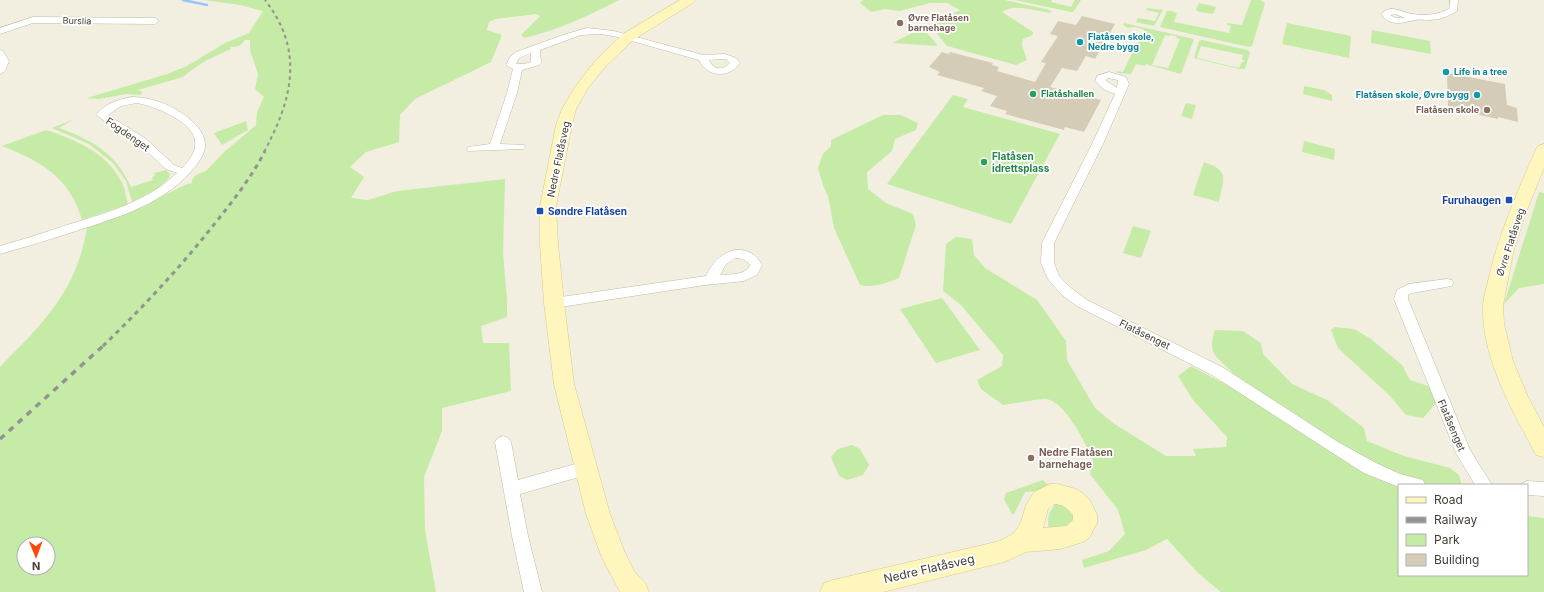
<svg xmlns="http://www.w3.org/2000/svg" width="1544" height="592" viewBox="0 0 1544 592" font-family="Inter,sans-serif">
	<rect width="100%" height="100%" fill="#f2efe1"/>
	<g fill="#c5eba6" fill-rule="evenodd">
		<path d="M205,0H619C588,16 558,30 524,38L521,35L540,16L536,14L496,19L489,22L487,30L502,35L491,62L415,99L400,115L399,142L366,152L350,167L364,177L351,198L368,200L397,191L505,179L503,253L507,299V317L481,326L483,343H509L511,391L442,408V431L424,477L425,530L436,592H0V367C43,323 77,291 87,227L135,209L185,185L192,183V180L196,175L206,171L223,153L256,125L257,112L264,97L255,89L258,74L250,50V40H245C241,46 238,47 230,47L231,49L207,60L193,69L183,77L138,90L143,92L140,95L126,94L99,99L87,98L167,74L187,66L225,43L249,33L263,11L240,5ZM24,544H48V568H24Z"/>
		<path d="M863,0H1005L1050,10L1052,12L1050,13C1036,11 1014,3 1002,12L1033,32V35L1023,39L1022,45L1027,60L1016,65L947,46L930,25L960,10L947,3H930L900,11L885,9L871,12L860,3Z"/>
		<path d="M1015,0H1052L1051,2L1071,7L1075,0H1081L1073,12H1071Z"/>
		<path d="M1251,0H1260L1265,3L1252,46L1249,47L1160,27L1167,11H1173V12L1177,13L1174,22L1229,33L1231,26L1227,25V23L1242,25Z"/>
		<path d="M1199,3L1216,7L1213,14L1199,12L1196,10Z"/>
		<path d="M1147,8L1163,10L1154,26L1136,22L1138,18L1155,21L1159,13L1146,10Z"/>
		<path d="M1124,23L1194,39L1181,74L1146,64L1145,66L1136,64L1131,74L1117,73V71L1123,72L1139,39L1130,37L1132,33L1138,34L1146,33L1143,29L1135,27L1128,28L1123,25ZM1170,35L1177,36L1176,38L1180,39L1168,68L1152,65L1165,35L1169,36Z"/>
		<path d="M1287,23L1351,36L1349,58L1282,44Z"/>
		<path d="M923,28L938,46L892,43Z"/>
		<path d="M1372,30L1430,41L1431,54L1371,43Z"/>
		<path d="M1202,40L1248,50L1250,53L1245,69H1239L1194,58L1199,41ZM1201,46L1243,55L1242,60L1245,61L1244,62H1242L1239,68L1197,58Z"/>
		<path d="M1304,86L1324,90L1332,95V101L1303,94Z"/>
		<path d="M953,95L968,99L963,107L1060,134L1011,224L887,184Z"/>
		<path d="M1186,103L1196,105L1192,119L1181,116Z"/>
		<path d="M883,115H901L918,123L916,130L895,139L892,151L867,172L868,189L886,203L913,214L916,225L899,278C887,283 873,288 860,285L834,228L828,196L823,185L818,168L823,154L831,146V140Z"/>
		<path d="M74,119L59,128C92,140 116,153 131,187L153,180L152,177L155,176L154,173L166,170L170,174L169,178L157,189L132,202L126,181L113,163L89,144L52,128Z"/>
		<path d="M246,121L248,130L222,145L214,133Z"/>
		<path d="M46,130C76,140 106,152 121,181C125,187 126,197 128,204L82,220C70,177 40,161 2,146Z"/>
		<path d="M1304,141L1335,149L1334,160L1302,152Z"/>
		<path d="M1204,162C1231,171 1223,179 1219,202L1193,195Z"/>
		<path d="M1539,192L1544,193V284L1519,288L1504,304Z"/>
		<path d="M1133,226L1151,231L1141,258L1123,253Z"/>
		<path d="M956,237L972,239L974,255L985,268L1037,300L1066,341L1067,360L1095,408L1113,423L1166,456H1196L1193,449L1226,447L1227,437L1193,400L1178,376L1191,366L1221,382L1237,381C1233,367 1212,360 1212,346C1211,341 1214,335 1215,330L1243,331L1261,343L1263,354L1292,384L1327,400L1364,428L1367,441L1404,456L1450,468L1459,475L1462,485H1399V575H1527V516L1544,518V592H1221L1198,573L1167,539L1146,550L1084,568L1082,560L1109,551L1125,534L1118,510L1090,474L1093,460C1085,443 1067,404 1047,399C1042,398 1011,404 1003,405L981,389L977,380L1002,366L1003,355L961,305L943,291L946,244Z"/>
		<path d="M942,298L980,350L936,363L900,309Z"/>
		<path d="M1335,327L1354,329L1371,339L1402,365L1410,380L1428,386L1435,394L1436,403L1423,418L1406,415L1390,396L1338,348L1331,330Z"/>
		<path d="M852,445L860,449L869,465L863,475L847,480L839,476L831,457L838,449Z"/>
		<path d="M1043,480L1048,485L1039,491L1025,492L1014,514H1012L1004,499L1006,493Z"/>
		<path d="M1056,503L1067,505L1075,517L1070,525L1063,527L1049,528C1046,519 1050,510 1056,503Z"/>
	</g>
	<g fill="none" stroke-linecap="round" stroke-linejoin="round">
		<path stroke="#97c5f6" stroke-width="2.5" d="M183,0L207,5"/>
	</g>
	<g fill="#d4ccb6">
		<path d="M1082,16L1115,24L1095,59L1086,56L1077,71L1062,68L1050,87L1101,100L1084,132L1065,127L1064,130L1005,114L1007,111L990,106L997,96L981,91L984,88L937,75L940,72L929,67L942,52L949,54L950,52L993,63L992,65L999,67L997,71L1035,82L1046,63L1041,62L1058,36L1050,34L1058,21L1076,25Z"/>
		<path d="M1447,73L1505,84L1507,105L1517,108L1518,122L1498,117V119L1448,108Z"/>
	</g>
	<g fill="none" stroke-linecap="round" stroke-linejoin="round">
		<defs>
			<g id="street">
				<path d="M1450,0H1458L1457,11C1447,17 1439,20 1427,20C1424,20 1418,19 1415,20C1402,23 1390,27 1381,14C1391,3 1402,13 1413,14C1426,16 1439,15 1450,8ZM1395,14L1405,18H1396L1390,15Z"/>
				<path d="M33,17L155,18L159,21L155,24L33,23L0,34V28Z"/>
				<path d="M587,28L614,31L703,55L725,54L736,58L740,63C729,79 707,77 699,60L618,37L601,34L581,35L540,50L541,63L539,65L522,70L517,93L500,144L524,145L525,147L524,149L468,151L467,149L468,147L490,144L507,93L513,69L506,65L510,57L516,52L563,35ZM531,53V62L524,64H516L519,58ZM720,59H726L730,63C723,71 713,70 709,60Z"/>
				<path d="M0,50L3,51L9,61L5,71L0,74Z"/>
				<path d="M1109,72L1126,77L1129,84L1103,144L1054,243V263L1059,276L1071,288L1087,300L1222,367L1338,442L1376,463L1400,474L1423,480L1425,485H1399V487L1364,473L1328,450L1212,375L1077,306L1062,295L1048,279L1041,263L1042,243L1092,144L1115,94L1105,90L1095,81L1097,76ZM1108,78L1118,80L1117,88L1105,80Z"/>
				<path d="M132,97C154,97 180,108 195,124C208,138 208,150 197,164C168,203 119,217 76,231C51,239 25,247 0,254V246C24,239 47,232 70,224C107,213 148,201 177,173L166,169L138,143L96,115C104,104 119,99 132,97ZM137,103C154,106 192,121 195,140C197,151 189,161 182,168L174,165L146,139L108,115L121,106Z"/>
				<path d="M735,250C748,249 756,254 762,265L757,275L744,281L705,285L554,308L549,306L547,303L549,300L554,298L706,276C713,262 720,254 735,250ZM735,258C741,258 746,260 750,265C745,276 730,274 720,275L726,264Z"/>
				<path d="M1447,279L1452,280L1453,283L1452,286L1412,293L1408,295V299L1470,450L1492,485H1475L1456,453L1394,299L1397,290L1409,284Z"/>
				<path d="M503,436L508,438L511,442L518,480L586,461L592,463L594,468L592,473L586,475L520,494L528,536L542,592H524L512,536L495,442L498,438Z"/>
				<path d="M1527,481L1544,482V496L1527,495V485H1520Z"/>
			</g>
			<g id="secondary">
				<path d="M680,0H695L693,3L633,40L606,66L588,88L576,109L572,125L556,206L558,244L564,303L574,384L610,514L625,553L634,571L645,583L649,592H620L602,558L586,514L554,384L544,303L540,244V206L556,125L562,109L575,87L596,60L623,34Z"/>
				<path d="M1544,144V168L1525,215L1514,249L1503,305L1504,324L1513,361L1528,397L1544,427V457L1536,455C1512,409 1481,358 1483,304C1484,295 1487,286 1489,277C1499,233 1518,191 1536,149L1538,146Z"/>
				<path d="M1050,484H1058L1076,489L1084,494L1090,500L1097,515V523L1089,538L1083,542L1060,549L1026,552L1004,562L883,592H820L824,583L833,580L1000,541L1014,533L1021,522L1026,505L1034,492ZM1054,504C1063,504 1067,508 1073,515V520L1066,526L1043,528L1048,509Z"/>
			</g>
		</defs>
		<use href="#street" stroke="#c1bba6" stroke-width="1"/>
		<use href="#secondary" stroke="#d6ca8c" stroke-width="1"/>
		<use href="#street" fill="#fff" fill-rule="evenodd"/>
		<use href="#secondary" fill="#fff6be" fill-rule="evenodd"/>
		<path stroke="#939393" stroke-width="2" stroke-dasharray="3.5 3.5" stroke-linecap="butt" d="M264,152C292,100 305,51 265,0"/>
		<path stroke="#939393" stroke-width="3" stroke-dasharray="4.5 4.5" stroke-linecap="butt" d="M103,346C140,310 176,272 208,232C229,206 250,180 265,151"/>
		<path stroke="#939393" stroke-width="3.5" stroke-dasharray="6 6" stroke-linecap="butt" d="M0,439L104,345"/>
	</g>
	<g fill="#8d6e63" stroke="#fff" stroke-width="1.5">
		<circle cx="900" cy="23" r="4"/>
		<circle cx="1487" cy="110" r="4"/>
		<circle cx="1031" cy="458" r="4"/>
	</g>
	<g fill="#0f9aa8" stroke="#fff" stroke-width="1.5">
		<circle cx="1080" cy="42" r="4"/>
		<circle cx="1446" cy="72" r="4"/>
		<circle cx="1477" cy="95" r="4"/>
	</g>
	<g fill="#2e9e5b" stroke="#fff" stroke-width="1.5">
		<circle cx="1033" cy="94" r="4"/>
		<circle cx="984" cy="162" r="4"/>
	</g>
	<g fill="#1a4fb4" stroke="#fff" stroke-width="1.5">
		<rect x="1505" y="196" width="8" height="8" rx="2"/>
		<rect x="536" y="207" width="8" height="8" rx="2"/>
	</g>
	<g text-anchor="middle" stroke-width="3.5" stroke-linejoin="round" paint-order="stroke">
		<g font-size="9" font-weight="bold" fill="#785e54" stroke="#fff" text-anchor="start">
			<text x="908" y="21">Øvre Flatåsen<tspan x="908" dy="10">barnehage</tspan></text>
			<text x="1479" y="113" text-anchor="end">Flatåsen skole</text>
		</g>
		<g font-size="9" fill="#443e32" stroke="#fff">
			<text transform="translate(77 21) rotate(2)" y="3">Burslia</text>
		</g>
		<g font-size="9" font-weight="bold" fill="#0d838f" stroke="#fff" text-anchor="start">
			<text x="1088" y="40">Flatåsen skole,<tspan x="1088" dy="10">Nedre bygg</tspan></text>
			<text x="1454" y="75">Life in a tree</text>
			<text x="1469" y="98" text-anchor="end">Flatåsen skole, Øvre bygg</text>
		</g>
		<g font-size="9" font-weight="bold" fill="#27864d" stroke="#fff" text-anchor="start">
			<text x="1041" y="97">Flatåshallen</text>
		</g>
		<g font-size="10" fill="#443e32" stroke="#fff">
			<text transform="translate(128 134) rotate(35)" y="4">Fogdenget</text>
			<text transform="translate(558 159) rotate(-78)" y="4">Nedre Flatåsveg</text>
			<text transform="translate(1510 242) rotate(-72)" y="4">Øvre Flatåsveg</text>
			<text transform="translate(1145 334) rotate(26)" y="4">Flatåsenget</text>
			<text transform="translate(1452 425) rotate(67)" y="4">Flatåsenget</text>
		</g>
		<g font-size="10" font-weight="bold" fill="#27864d" stroke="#fff" text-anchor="start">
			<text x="992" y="160">Flatåsen<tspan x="992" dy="12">idrettsplass</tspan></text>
		</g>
		<g font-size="10" font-weight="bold" fill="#164399" stroke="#fff" text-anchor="end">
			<text x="1501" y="204">Furuhaugen</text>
			<text x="548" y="215" text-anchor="start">Søndre Flatåsen</text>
		</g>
		<g font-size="10" font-weight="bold" fill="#785e54" stroke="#fff" text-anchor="start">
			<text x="1039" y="456">Nedre Flatåsen<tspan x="1039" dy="12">barnehage</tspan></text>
		</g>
		<g font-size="12" fill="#443e32" stroke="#fff">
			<text transform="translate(929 569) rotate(-13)" y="4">Nedre Flatåsveg</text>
		</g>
	</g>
	<rect x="1398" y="484" width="130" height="92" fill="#ffffff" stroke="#b4b2ad"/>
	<rect x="1406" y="497" width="20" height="6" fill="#fff6be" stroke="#b4b2ad"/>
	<text x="1434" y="504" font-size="12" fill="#443e32">Road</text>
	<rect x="1406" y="517" width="20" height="6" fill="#939393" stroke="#b4b2ad"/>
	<text x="1434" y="524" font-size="12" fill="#443e32">Railway</text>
	<rect x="1406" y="534" width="20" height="12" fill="#c5eba6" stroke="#b4b2ad"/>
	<text x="1434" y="544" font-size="12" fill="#443e32">Park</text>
	<rect x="1406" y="554" width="20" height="12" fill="#d4ccb6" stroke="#b4b2ad"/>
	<text x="1434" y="564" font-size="12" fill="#443e32">Building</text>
	<g transform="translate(36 556) rotate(179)"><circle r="19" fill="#ffffff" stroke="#b4b2ad"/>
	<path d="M0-3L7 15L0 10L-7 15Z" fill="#ff480b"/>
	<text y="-6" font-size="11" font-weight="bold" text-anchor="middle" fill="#443e32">N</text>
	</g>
</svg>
